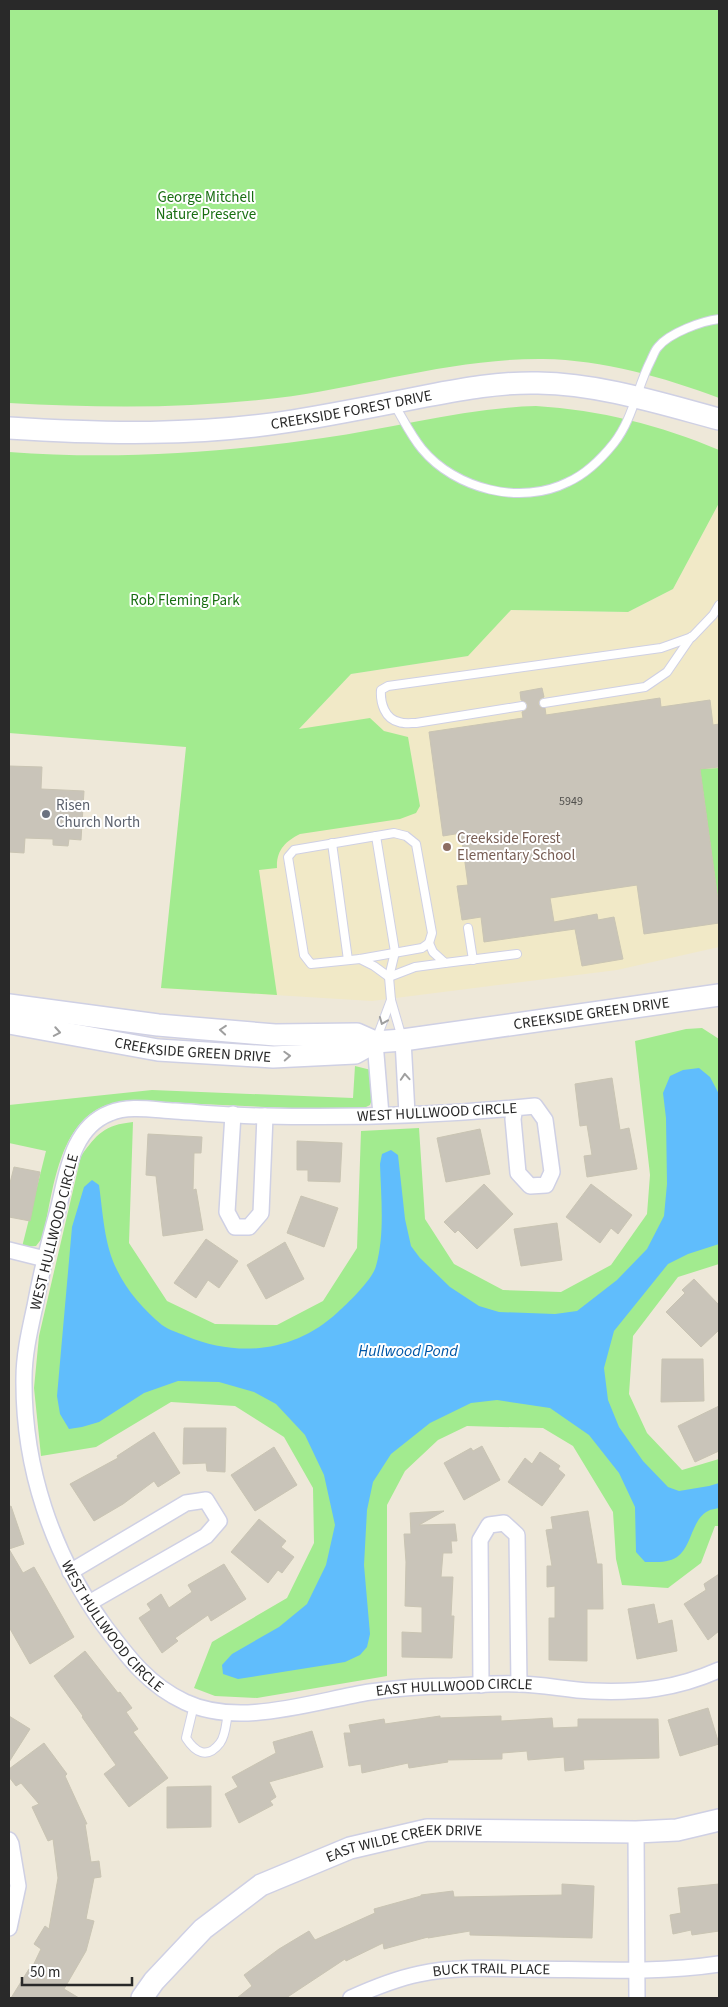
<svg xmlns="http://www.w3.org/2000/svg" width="728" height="2007" viewBox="0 0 728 2007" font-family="'Source Sans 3',sans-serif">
	<rect width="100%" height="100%" fill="#eee8d9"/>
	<path fill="#f1e9c7" d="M719,503V947L617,970L372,1001L161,988L298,730L351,674L467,656L511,610L628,612L673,589Z"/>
	<g fill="#a2eb8f">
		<path d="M9,9H719V398C663,377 603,360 543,359C453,358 365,387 277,398C188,409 98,408 9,403Z"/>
		<path d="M536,406C600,410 660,425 719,450V503L673,589L628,612L511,610L468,656L351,674L299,729L370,718L384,731L408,737L420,806L416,813L400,819L300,834C286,841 276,850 277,868L259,870L277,995L161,988L186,747L9,733V452C114,460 219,453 323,438C394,428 465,408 536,406Z"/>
		<path d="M719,768V907L700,769Z"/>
		<path d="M702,1028L719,1039V1264L678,1277L633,1336L629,1394L647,1433L682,1470L719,1459V1526H715L701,1563L668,1588L622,1585L616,1559L613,1512L573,1446L543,1428L467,1426L438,1440L405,1471L387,1505V1676L257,1698L215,1696L194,1688L212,1642L287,1598L314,1543L313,1488L284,1437L235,1406L171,1402L96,1447L41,1456L34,1388L39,1336L81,1156C97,1134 104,1125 133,1122L129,1243L167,1301L215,1324L277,1325L323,1301L357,1248L361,1131L419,1128L425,1219L454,1264L503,1290L561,1292L611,1265L647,1214L650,1175L635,1041L686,1029Z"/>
		<path d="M355,1066L371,1070L373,1096L370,1105L358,1111L133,1101C126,1102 117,1102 110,1104C58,1119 53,1193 43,1237L36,1246L22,1247L46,1151L9,1143V1105L152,1090L353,1098Z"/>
	</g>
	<path fill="#60bdfc" d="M699,1068L710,1077L719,1094V1244L688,1254L668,1264L614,1331L604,1368L608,1400L619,1427L643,1461L668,1487L679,1491L709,1486L719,1483V1508C716,1509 711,1509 708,1511C691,1520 692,1547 677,1557C668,1563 656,1562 645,1562L636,1552L635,1507L619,1473L589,1435L550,1408L497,1400L471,1403L430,1423L391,1454L373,1482L367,1510L364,1565L370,1634L367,1647L360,1655L345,1662L238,1679L223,1674L222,1665L232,1654L279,1627L307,1604L326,1565L335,1525L324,1475L305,1435L276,1404L254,1392L219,1382L178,1381L144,1393L99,1422L82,1427L69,1429L60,1414L57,1396L72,1227L84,1187L92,1180L99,1185C103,1213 104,1244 117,1270C127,1291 144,1310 162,1325C169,1330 179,1333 186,1336C239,1358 295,1352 338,1312C348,1303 373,1279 376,1266C385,1234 381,1198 380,1164L382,1154L391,1150L398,1155L405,1219L411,1246L420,1258L450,1287L479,1306L499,1312L555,1314L577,1311L617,1280L647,1249L664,1216L667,1184L666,1118L663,1093L670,1076L683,1070Z"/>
	<g fill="#c9c4b9" stroke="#c9c4b3">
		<path d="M542,688L544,697L540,699L538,703L540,707L545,708L546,715L660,698L661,707L710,700L713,725L719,724V767L700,769L719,907V923L644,934L637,885L550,898L554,922L597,914L598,920L614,917L623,959L582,966L575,929L484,942L481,917L462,920L457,886L468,885L461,833L443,836L429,732L523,718L522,712L526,710L528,706L526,702L521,700L520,692Z"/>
		<path d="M9,766L42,767L41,789L84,791L81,840L69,839L68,846L53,845V839L25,838L24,853L9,852Z"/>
		<path d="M612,1078L620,1130L629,1128L637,1169L587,1177L584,1156L592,1155L587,1125L580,1126L575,1084Z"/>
		<path d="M480,1129L490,1174L446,1182L437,1138Z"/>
		<path d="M148,1134L202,1137L201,1153H194L193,1190L196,1189L203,1230L163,1236L156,1176L146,1175Z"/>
		<path d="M297,1141L342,1143L340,1182L308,1181V1170H297Z"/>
		<path d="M14,1167L40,1172L30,1221L9,1217V1183H10Z"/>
		<path d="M484,1184L513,1214L477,1249L458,1230L455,1233L444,1222Z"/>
		<path d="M591,1184L632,1215L618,1234L611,1228L600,1243L566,1217Z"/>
		<path d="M301,1196L338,1208L324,1247L287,1233Z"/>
		<path d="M557,1223L562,1260L521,1266L514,1229Z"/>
		<path d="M206,1239L238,1261L219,1288L208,1280L196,1298L174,1283Z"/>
		<path d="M285,1242L304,1279L266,1299L247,1265Z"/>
		<path d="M694,1279L719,1305V1330L701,1347L666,1312L685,1293L682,1290Z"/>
		<path d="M662,1359H703L704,1401L661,1402Z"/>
		<path d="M719,1406V1451L695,1462L678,1426Z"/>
		<path d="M184,1428H226L225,1472L207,1471L206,1463L183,1464Z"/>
		<path d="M154,1432L180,1473L158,1487L154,1481L123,1504L94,1521L70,1484L118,1458L117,1456Z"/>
		<path d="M482,1446L500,1480L464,1500L444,1463L471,1448L473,1451Z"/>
		<path d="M274,1447L297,1485L255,1511L231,1475Z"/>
		<path d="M540,1452L560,1466L558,1469L565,1475L542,1506L508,1482L525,1458L532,1464Z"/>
		<path d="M11,1506L24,1544L9,1549L23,1573L34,1567L74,1637L30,1664L9,1627V1507Z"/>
		<path d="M444,1511L419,1525L455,1524L457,1541H451L452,1553H443L441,1577H453L451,1616H454L452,1658L402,1657V1632L422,1633V1607L405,1606L406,1562L404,1534H411L410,1513Z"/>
		<path d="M588,1511L597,1564H602L603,1609H587V1661L549,1660V1618H555V1586L547,1587V1566H552L546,1530L553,1529L551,1517Z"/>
		<path d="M259,1519L286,1541L281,1547L294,1557L282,1573L278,1570L268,1583L231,1552Z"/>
		<path d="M224,1564L246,1599L211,1621L208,1615L175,1638L178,1641L162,1653L139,1618L151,1610L147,1604L161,1594L169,1608L192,1592L188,1585Z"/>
		<path d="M719,1574V1631L708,1640L684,1604L706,1590L704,1584Z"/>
		<path d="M654,1604L658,1624L672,1620L677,1651L637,1659L628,1609Z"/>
		<path d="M85,1651L118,1693L120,1692L132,1708L126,1712L138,1729L133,1732L168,1778L129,1807L104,1774L116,1765L82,1717L83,1716L54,1676Z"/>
		<path d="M708,1708L719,1744L680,1756L668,1720Z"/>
		<path d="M9,1716L30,1729L9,1762Z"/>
		<path d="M440,1716V1718L501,1716V1721L552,1718L553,1728L578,1727V1719H658L659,1758L583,1760L584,1769L565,1771L564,1757L528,1760L527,1751L502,1753V1759L447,1760L448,1762L409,1768L408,1763L362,1773L361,1764L349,1766L344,1733H351L349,1725L384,1719L385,1724Z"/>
		<path d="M312,1731L323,1767L269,1782L276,1797L270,1801L273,1805L239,1823L225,1794L238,1787L232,1777L276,1753L273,1742Z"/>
		<path d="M44,1743L67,1774L65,1776L87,1824H85L91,1862L99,1861L101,1877L94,1878L86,1919L94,1921L86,1951L64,1989L79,1998H11L29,1969L31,1970L41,1949L34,1944L45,1926L49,1929L58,1878L53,1839L48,1841L32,1807L39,1804L21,1783L16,1786L9,1777V1769Z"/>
		<path d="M211,1786V1827L167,1828V1787Z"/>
		<path d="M562,1884L594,1886L592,1938L470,1935V1931L428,1938V1937L384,1949L383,1943L346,1961L345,1959L286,1998H237L252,1986L244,1975L279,1949L309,1931L315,1940L375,1913L374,1909L421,1896V1895L453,1891L454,1897L562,1895Z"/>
		<path d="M719,1884V1931L692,1935L691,1930L673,1934L670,1915L681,1913L678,1888Z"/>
	</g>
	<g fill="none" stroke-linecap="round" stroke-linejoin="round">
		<defs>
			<g id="lane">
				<path d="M394,404C403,419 411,436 422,449C455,489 521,506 568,482C586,474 602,458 614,443C633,419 637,387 651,360C653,356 655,350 658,347C669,333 702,321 719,319"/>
				<path d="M544,703L645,687L667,672L691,637"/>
				<path d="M522,706L416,723C411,723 404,724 399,722C385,719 380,703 381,690L388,686L661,648L692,637L713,615L719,605"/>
				<path d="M394,833L406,836L416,844L432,933L429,943L422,948L360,959L311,964L304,955L288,857L294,850Z"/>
				<path d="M376,836L395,952L389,977L391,1000L402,1038"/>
				<path d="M332,843L348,960"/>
				<path d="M468,928L473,960"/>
				<path d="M429,943L433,952L445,963L517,954"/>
				<path d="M360,959L374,966L389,977L415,967L445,963"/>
				<path d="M376,1040L391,1000"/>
				<path d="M194,1705L186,1738C195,1752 207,1760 220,1743C226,1735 226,1722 228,1713"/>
			</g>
			<g id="street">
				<path d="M403,1040L407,1114"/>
				<path d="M375,1042L381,1115"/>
				<path id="s1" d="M515,1108L513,1119L518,1173L530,1186L546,1185L552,1172L545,1120L535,1106C446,1115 354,1118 265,1116C235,1116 205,1113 175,1111C154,1110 129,1105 110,1113C71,1128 67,1175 58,1210C49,1242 41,1273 35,1306C30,1329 24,1354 24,1378C23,1467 52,1553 103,1624C127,1656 148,1685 185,1702C240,1728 314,1701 370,1692C397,1688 425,1686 452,1686C474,1685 496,1683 518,1684C542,1684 567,1690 591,1691C639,1693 676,1689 719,1670"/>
				<path d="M233,1114L227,1212L235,1227H249L261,1213L265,1116"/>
				<path d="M9,1250L45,1259"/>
				<path d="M70,1572L186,1503L206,1500L219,1521L206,1536L89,1603"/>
				<path d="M481,1685L480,1540L489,1525L504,1523L517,1535L519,1684"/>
				<path d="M636,1832L637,1998"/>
				<path d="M9,1840L11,1844L18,1886L9,1928"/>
				<path id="s2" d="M351,1998C373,1988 395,1979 419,1974C451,1967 484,1968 518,1969C584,1969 653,1974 719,1964"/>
			</g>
			<g id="secondary">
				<path id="s3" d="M9,428C103,434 198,436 292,421C336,414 381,405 426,396C463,389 500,382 538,383C600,384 659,403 719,419"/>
				<path d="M9,1005L158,1025L275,1035L357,1034L375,1042"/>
				<path id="s4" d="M9,1023L158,1050L273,1057L355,1053L375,1042L403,1040L719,995"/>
				<path id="s5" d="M142,1998L154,1981L203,1929L261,1885L350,1848L427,1830L636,1832L677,1830L719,1820"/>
			</g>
		</defs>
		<use href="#lane" stroke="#cfd0e4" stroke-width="10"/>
		<use href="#street" stroke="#cfd0e4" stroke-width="18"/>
		<use href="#secondary" stroke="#cfd0e4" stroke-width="24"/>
		<use href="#lane" stroke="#fff" stroke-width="8"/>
		<use href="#street" stroke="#fff" stroke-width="15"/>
		<use href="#secondary" stroke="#fff" stroke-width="21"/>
	</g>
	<defs><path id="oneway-chevron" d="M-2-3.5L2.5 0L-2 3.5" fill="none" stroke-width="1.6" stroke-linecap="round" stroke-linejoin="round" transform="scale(1.25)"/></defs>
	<g stroke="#9f9f9f">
		<use href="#oneway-chevron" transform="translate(383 1021) rotate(112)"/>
		<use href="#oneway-chevron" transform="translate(223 1030) rotate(-175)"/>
		<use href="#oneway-chevron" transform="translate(57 1032) rotate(10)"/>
		<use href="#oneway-chevron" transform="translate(287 1056) rotate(-3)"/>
		<use href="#oneway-chevron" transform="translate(405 1077) rotate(-94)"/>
	</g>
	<circle fill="#6b7280" stroke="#fff" stroke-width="2" cx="46" cy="814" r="5"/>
	<circle fill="#8d6e63" stroke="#fff" stroke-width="2" cx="447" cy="847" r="5"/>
	<g text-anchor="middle" stroke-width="4" stroke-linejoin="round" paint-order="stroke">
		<g font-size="12" fill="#51504d">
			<text x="571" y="805">5949</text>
		</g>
		<g font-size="15" fill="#186e11" stroke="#fff">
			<text x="206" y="202">George Mitchell<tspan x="206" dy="17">Nature Preserve</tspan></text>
			<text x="185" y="605">Rob Fleming Park</text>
		</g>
		<g font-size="15" fill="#292929" stroke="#fff">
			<text dy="5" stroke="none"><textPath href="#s3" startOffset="344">CREEKSIDE FOREST DRIVE</textPath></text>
			<text dy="5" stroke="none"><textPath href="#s4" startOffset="590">CREEKSIDE GREEN DRIVE</textPath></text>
			<text dy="5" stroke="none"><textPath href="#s4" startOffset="186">CREEKSIDE GREEN DRIVE</textPath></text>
			<text transform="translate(437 1112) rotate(-3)" y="5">WEST HULLWOOD CIRCLE</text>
			<text transform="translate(54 1232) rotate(-76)" y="5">WEST HULLWOOD CIRCLE</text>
			<text dy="5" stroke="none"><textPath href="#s1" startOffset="1166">WEST HULLWOOD CIRCLE</textPath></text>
			<text dy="5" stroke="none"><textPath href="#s1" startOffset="1546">EAST HULLWOOD CIRCLE</textPath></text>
			<text dy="5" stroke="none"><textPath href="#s5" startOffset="316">EAST WILDE CREEK DRIVE</textPath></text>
			<text dy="5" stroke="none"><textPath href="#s2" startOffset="145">BUCK TRAIL PLACE</textPath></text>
		</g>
		<g font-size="15" fill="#5b616d" stroke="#fff" text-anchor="start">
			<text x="56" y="810">Risen<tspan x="56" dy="17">Church North</tspan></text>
		</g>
		<g font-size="15" fill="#785e54" stroke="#fff" text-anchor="start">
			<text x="457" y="843">Creekside Forest<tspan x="457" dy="17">Elementary School</tspan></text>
		</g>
		<g font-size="16" font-style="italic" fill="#0057a7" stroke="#fff">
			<text x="408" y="1356">Hullwood Pond</text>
		</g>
	</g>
	<rect width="728" height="2007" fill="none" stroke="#292929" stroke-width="20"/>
	<path d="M22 1977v8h110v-8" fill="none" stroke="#292929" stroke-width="2.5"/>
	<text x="30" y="1977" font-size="15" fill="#292929" stroke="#ffffff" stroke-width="4" paint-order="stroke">50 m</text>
</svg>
